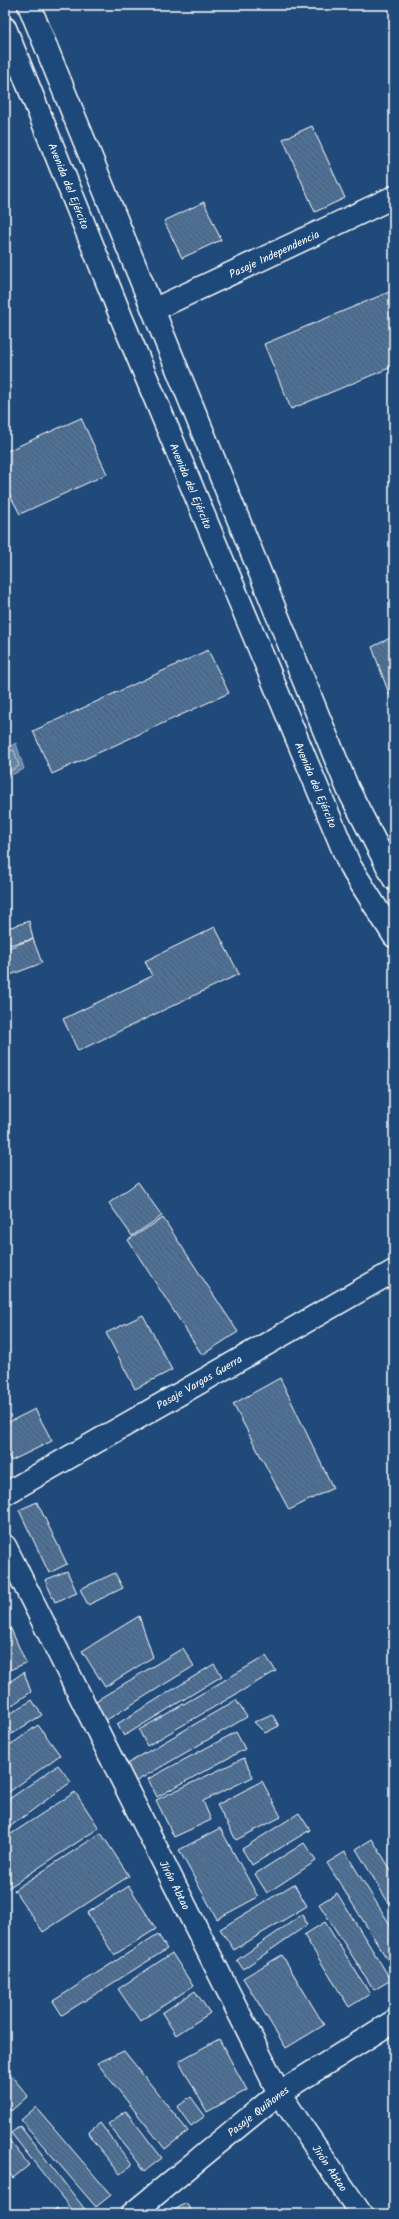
<svg xmlns="http://www.w3.org/2000/svg" width="399" height="2219" viewBox="0 0 399 2219" font-family="Kalam,sans-serif">
	<defs>
		<pattern id="building-back-hatch" width="6" height="6" patternUnits="userSpaceOnUse"><rect width="6" height="6" fill="#507197"/><path d="M-1 5l2 2M0 0l6 6M5-1l2 2" fill="none" stroke="#4e5b6a"/></pattern>
	</defs>
	<rect width="100%" height="100%" fill="#1f4a7a"/>
	<filter id="ink" filterUnits="userSpaceOnUse"><feTurbulence type="fractalNoise" baseFrequency=".025" numOctaves="2"/><feDisplacementMap in="SourceGraphic" scale="8" xChannelSelector="R" yChannelSelector="G"/><feConvolveMatrix kernelMatrix="1 2 1 2 8 2 1 2 1" color-interpolation-filters="sRGB"/></filter>
	<g filter="url(#ink)">
		<path fill="#6583a4" stroke="#a3b5c8" d="M16,743L24,769L5,778V749Z"/>
		<g fill="none" stroke-linecap="round" stroke-linejoin="round">
			<path stroke="#c1cddb" stroke-width="1" d="M5,752L14,750L19,766L5,774"/>
		</g>
		<g fill="url(#building-back-hatch)" stroke="#fff">
			<path d="M312,126L345,198L315,212L283,139Z"/>
			<path d="M204,202L221,240L182,258L164,221Z"/>
			<path d="M394,290V366L291,409L264,344Z"/>
			<path d="M81,418L107,474L20,514L5,486V452Z"/>
			<path d="M394,636V692L389,694L372,647Z"/>
			<path d="M208,650L229,693L52,774L33,731Z"/>
			<path d="M29,921L33,939L5,946V929Z"/>
			<path d="M215,927L239,974L78,1051L63,1019L152,976L145,961Z"/>
			<path d="M33,939L42,963L5,977V949Z"/>
			<path d="M138,1182L162,1216L132,1236L109,1203Z"/>
			<path d="M163,1218L238,1332L202,1355L128,1240Z"/>
			<path d="M143,1315L172,1370L135,1389L106,1333Z"/>
			<path d="M280,1378L333,1488L289,1510L233,1404Z"/>
			<path d="M35,1409L52,1441L11,1461L5,1450V1424Z"/>
			<path d="M37,1502L67,1564L49,1573L19,1510Z"/>
			<path d="M67,1571L77,1593L55,1602L45,1580Z"/>
			<path d="M115,1573L123,1588L88,1605L80,1589Z"/>
			<path d="M139,1616L153,1657L105,1687L82,1651Z"/>
			<path d="M11,1629L26,1663L5,1672V1631Z"/>
			<path d="M183,1648L194,1666L105,1721L94,1702Z"/>
			<path d="M266,1656L276,1671L147,1746L139,1730Z"/>
			<path d="M214,1664L222,1676L124,1736L117,1724Z"/>
			<path d="M24,1672L31,1692L5,1710V1685Z"/>
			<path d="M32,1700L42,1715L5,1738V1717Z"/>
			<path d="M236,1700L247,1717L135,1782L125,1765Z"/>
			<path d="M272,1714L279,1726L265,1733L254,1722Z"/>
			<path d="M38,1725L60,1755L5,1795V1749Z"/>
			<path d="M236,1732L245,1749L157,1797L148,1779Z"/>
			<path d="M244,1758L253,1777L203,1801L211,1820L174,1837L156,1800Z"/>
			<path d="M58,1765L71,1782L8,1828L5,1823V1802Z"/>
			<path d="M262,1781L281,1817L236,1840L217,1805Z"/>
			<path d="M75,1792L99,1828L5,1890V1838Z"/>
			<path d="M299,1813L310,1830L252,1865L242,1849Z"/>
			<path d="M220,1828L258,1897L217,1919L179,1850Z"/>
			<path d="M101,1833L129,1876L43,1932L14,1890Z"/>
			<path d="M372,1839L394,1875V1912L356,1849Z"/>
			<path d="M304,1843L316,1861L267,1893L255,1874Z"/>
			<path d="M345,1852L394,1931V1970L327,1863Z"/>
			<path d="M294,1884L307,1906L234,1950L220,1929Z"/>
			<path d="M129,1886L156,1929L114,1955L87,1913Z"/>
			<path d="M337,1893L391,1980L374,1990L319,1904Z"/>
			<path d="M303,1914L307,1925L243,1969L237,1960Z"/>
			<path d="M325,1922L370,1994L349,2007L304,1935Z"/>
			<path d="M158,1934L167,1949L62,2015L53,2001Z"/>
			<path d="M172,1953L193,1986L140,2021L118,1989Z"/>
			<path d="M282,1955L324,2025L286,2048L243,1978Z"/>
			<path d="M195,1991L210,2013L176,2035L162,2013Z"/>
			<path d="M219,2039L247,2090L207,2112L179,2061Z"/>
			<path d="M124,2051L188,2131L165,2149L97,2063Z"/>
			<path d="M5,2068L28,2096L11,2111L5,2103Z"/>
			<path d="M191,2097L205,2116L191,2126L177,2107Z"/>
			<path d="M36,2107L111,2195L96,2207L21,2120Z"/>
			<path d="M126,2111L162,2158L145,2171L108,2124Z"/>
			<path d="M100,2123L132,2165L120,2174L91,2138L89,2132Z"/>
			<path d="M20,2126L87,2212L75,2214L11,2133Z"/>
			<path d="M5,2135L29,2165L13,2178L5,2169Z"/>
			<path d="M186,2203L193,2214H168Z"/>
			<path d="M57,2208L61,2214H49Z"/>
		</g>
		<g fill="none" stroke-linecap="round" stroke-linejoin="round">
			<defs>
				<g id="street">
					<path d="M153,310L394,197"/>
					<path d="M5,1494L394,1271"/>
					<path d="M5,1546L279,2093L361,2214"/>
					<path d="M132,2214L279,2093L394,2021"/>
				</g>
				<g id="secondary">
					<path d="M29,5L348,789L394,879"/>
					<path d="M5,28L124,324L350,866L394,936"/>
				</g>
			</defs>
			<use href="#street" stroke="#fff" stroke-width="25"/>
			<use href="#secondary" stroke="#fff" stroke-width="25"/>
			<use href="#street" stroke="#1f4a7a" stroke-width="22"/>
			<use href="#secondary" stroke="#1f4a7a" stroke-width="22"/>
		</g>
	</g>
	<g text-anchor="middle" stroke-width="3" stroke-linejoin="round" paint-order="stroke">
		<g font-size="11" fill="#fff" stroke="#1f4a7a">
			<text transform="translate(69 186) rotate(68)" y="4">Avenida del Ejército</text>
			<text transform="translate(274 254) rotate(-25)" y="4">Pasaje Independencia</text>
			<text transform="translate(191 486) rotate(67)" y="4">Avenida del Ejército</text>
			<text transform="translate(316 785) rotate(67)" y="4">Avenida del Ejército</text>
			<text transform="translate(199 1382) rotate(-30)" y="4">Pasaje Vargas Guerra</text>
			<text transform="translate(175 1885) rotate(63)" y="4">Jirón Abtao</text>
			<text transform="translate(258 2111) rotate(-38)" y="4">Pasaje Quiñones</text>
			<text transform="translate(330 2168) rotate(56)" y="4">Jirón Abtao</text>
		</g>
	</g>
	<rect width="399" height="2219" fill="none" stroke="#1f4a7a" stroke-width="20"/>
	<rect x="10" y="10" width="379" height="2199" fill="none" stroke="#fff" stroke-width="1.5" filter="url(#ink)"/>
</svg>
